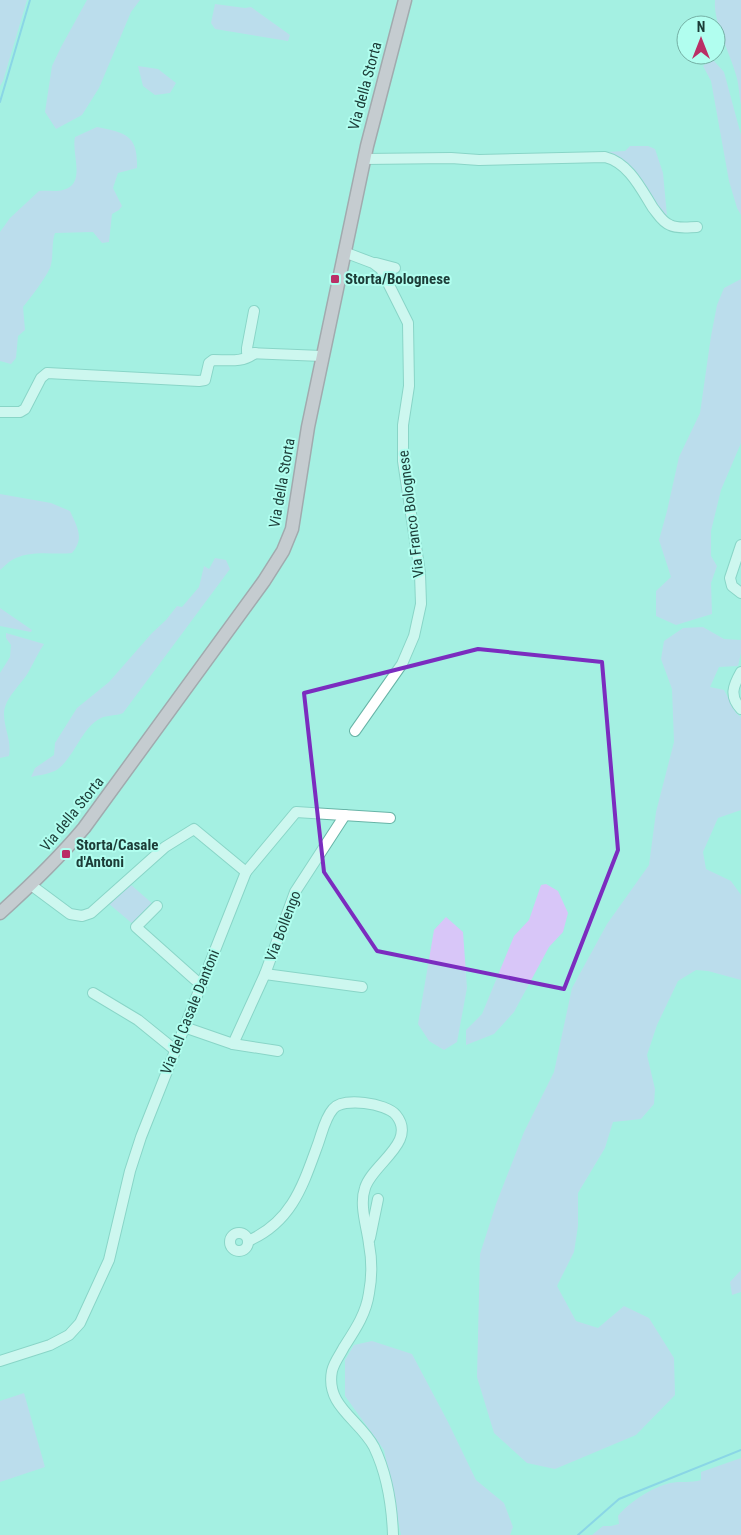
<svg xmlns="http://www.w3.org/2000/svg" width="741" height="1535" viewBox="0 0 741 1535" font-family="'Roboto Condensed',sans-serif">
	<rect width="100%" height="100%" fill="#a4f0e2"/>
	<g fill="#d8c6f8">
		<path d="M0,0H27L3,81L0,86Z"/>
		<path d="M87,0H140L131,12L99,88L82,115L56,129L45,112L52,66L61,47Z"/>
		<path d="M715,0H741V105C739,95 739,84 736,75C730,53 713,22 715,0Z"/>
		<path d="M215,4L245,8L251,7L290,35L288,41L215,29L211,23Z"/>
		<path d="M710,60L714,61L724,72L741,135V215L737,208L729,181L711,81L703,66Z"/>
		<path d="M138,66L158,69L176,83L170,93L155,95L143,86Z"/>
		<path d="M97,127C126,133 138,135 137,168L118,173L113,188L122,206L119,210L112,214L109,242L102,243L93,232L55,233C51,244 54,257 50,268C45,279 31,297 23,307L25,330L18,336L16,358L11,364L0,361V232L10,218L39,191C46,190 56,192 63,190C87,184 71,154 75,137Z"/>
		<path d="M630,146H648L655,149L663,173L667,216L661,211L628,167L606,152L625,151Z"/>
		<path d="M741,279V443L721,490L711,531V556L717,566L711,583L712,614L676,625L656,616V591L671,577L659,540L667,511L679,457L700,413L711,336L717,305L724,288Z"/>
		<path d="M0,494L51,503L70,511C77,527 85,538 72,553C53,555 34,550 16,558C10,560 5,566 0,570Z"/>
		<path d="M215,558L226,560L230,569L123,713C116,716 107,715 101,718C82,727 75,756 58,769C51,774 39,775 31,777L35,768L54,755L55,743L77,708L109,682L152,633L166,620L177,606L182,607L199,587L204,566L209,569Z"/>
		<path d="M0,608L32,630L31,632L0,626Z"/>
		<path d="M703,627L724,639L741,640V653L738,666L719,667L710,687L724,690L736,713L741,717V810L718,818L703,852L706,869L731,881L741,895V980L708,971L696,970L678,981L657,1025L647,1055L655,1089L654,1104L641,1119L613,1122L605,1148L578,1193V1226L574,1252L557,1286L576,1321L598,1328L624,1306L649,1318L674,1358L675,1395L636,1435L555,1469L527,1463L494,1433L477,1377L480,1254L496,1204L524,1132L554,1072L572,988L607,924L649,865L656,812L674,742L672,689L661,659L664,641L683,628Z"/>
		<path d="M6,633L44,644C38,653 34,662 29,671C22,684 4,698 4,714C4,729 12,741 9,756L0,758V673L10,657L11,645L6,638Z"/>
		<path d="M130,884L154,905L134,925L108,903Z"/>
		<path d="M546,884L558,891L568,913L563,932L549,947L514,1012L494,1034L466,1045V1030L482,1014L514,936L529,920L541,885Z"/>
		<path d="M446,917L463,932L467,988L457,1042L444,1050L429,1041L418,1024L434,930Z"/>
		<path d="M741,1270V1292L732,1295L730,1282Z"/>
		<path d="M372,1341L412,1354L448,1422L476,1480L504,1503L513,1527L510,1535H401L384,1450L345,1396V1360L354,1345Z"/>
		<path d="M24,1393L45,1467L0,1482V1401Z"/>
		<path d="M741,1458V1535H592L603,1526H611L619,1524L618,1516C629,1502 653,1487 670,1483C681,1481 691,1483 701,1480V1472Z"/>
	</g>
	<g fill="none" stroke-linecap="round" stroke-linejoin="round">
		<g stroke="#6bb5ea" stroke-width="2">
			<path d="M0,102L30,0"/>
			<path d="M578,1535L619,1499L741,1450"/>
		</g>
		<defs>
			<g id="minor">
				<path d="M364,159L451,158L479,160L605,157C629,163 641,189 653,208C658,214 662,222 670,225C677,229 689,227 697,227"/>
				<path d="M344,252L373,263L381,269L408,323L409,386L403,425V461L420,573L421,604L414,636L402,664L355,731"/>
				<path d="M376,263L395,268"/>
				<path d="M254,311L247,348V352L250,353L322,356"/>
				<path d="M0,412H20L25,409L41,378L47,373L199,381L205,380L209,363L213,360C229,360 242,363 255,353"/>
				<path d="M741,545L730,578L732,586L741,593"/>
				<path d="M741,672C733,686 729,696 741,709"/>
				<path d="M246,872L296,812L390,818"/>
				<path d="M157,906L136,927L201,985"/>
				<path d="M265,974L362,987"/>
				<path d="M93,993L138,1020L175,1050"/>
				<path d="M184,1027L233,1044L278,1051"/>
				<path d="M233,1044L265,974L295,892L345,815"/>
				<circle cx="239" cy="1242" r="9"/>
				<path d="M370,1238L378,1199"/>
				<path d="M248,1241C292,1222 303,1185 318,1144C322,1133 325,1118 333,1109C343,1097 386,1103 396,1115C418,1142 372,1164 365,1188C359,1205 367,1227 369,1244C372,1260 372,1277 369,1293C366,1314 355,1330 344,1347C340,1355 334,1362 332,1371C325,1406 360,1420 374,1447C387,1474 392,1506 393,1535"/>
				<path d="M0,1361L50,1345L69,1335L80,1323L109,1260L130,1171L141,1137L246,872L194,829L165,847L91,913L82,916L70,914L31,885"/>
			</g>
			<path id="major" d="M0,913C30,886 58,859 84,828L264,581L283,551L292,529L308,427L367,146L405,0"/>
		</defs>
		<use href="#minor" stroke="#68b4a7" stroke-width="12"/>
		<use href="#major" stroke="#9d556f" stroke-width="15"/>
		<use href="#minor" stroke="#fff" stroke-width="10"/>
		<use href="#major" stroke="#eea1bb" stroke-width="12"/>
	</g>
	<path d="M0 0H741V1535H0ZM478,649L602,662L618,850L564,989L377,951L324,872L304,693Z" fill="#a4f0e2" fill-opacity=".55" fill-rule="evenodd"/>
	<path fill="none" stroke="#7b2cbf" stroke-width="4" stroke-linejoin="round" d="M478,649L602,662L618,850L564,989L377,951L324,872L304,693Z"/>
	<g fill="#ba2f66" stroke="#b1feef" stroke-width="2">
		<rect x="330" y="274" width="10" height="10" rx="2.5"/>
		<rect x="61" y="849" width="10" height="10" rx="2.5"/>
	</g>
	<g text-anchor="middle" stroke-width="4" stroke-linejoin="round" paint-order="stroke">
		<g font-size="15" fill="#1c3c37" stroke="#b1feef">
			<text transform="translate(365 86) rotate(-75)" y="5">Via della Storta</text>
			<text transform="translate(282 483) rotate(-80)" y="5">Via della Storta</text>
			<text transform="translate(411 514) rotate(-97)" y="5">Via Franco Bolognese</text>
			<text transform="translate(72 814) rotate(-51)" y="5">Via della Storta</text>
			<text transform="translate(283 926) rotate(-69)" y="5">Via Bollengo</text>
			<text transform="translate(190 1012) rotate(-68)" y="5">Via del Casale Dantoni</text>
		</g>
		<g font-size="15" font-weight="bold" fill="#1c3c37" stroke="#b1feef" text-anchor="start">
			<text x="345" y="284">Storta/Bolognese</text>
			<text x="76" y="850">Storta/Casale<tspan x="76" dy="17">d'Antoni</tspan></text>
		</g>
	</g>
	<g transform="translate(701 40)"><circle r="24" fill="#b1feef" stroke="#75b0a5"/>
	<path d="M0-4L9 19L0 12L-9 19Z" fill="#ba2f66"/>
	<text y="-8" font-size="14" font-weight="bold" text-anchor="middle" fill="#1c3c37">N</text>
	</g>
</svg>
